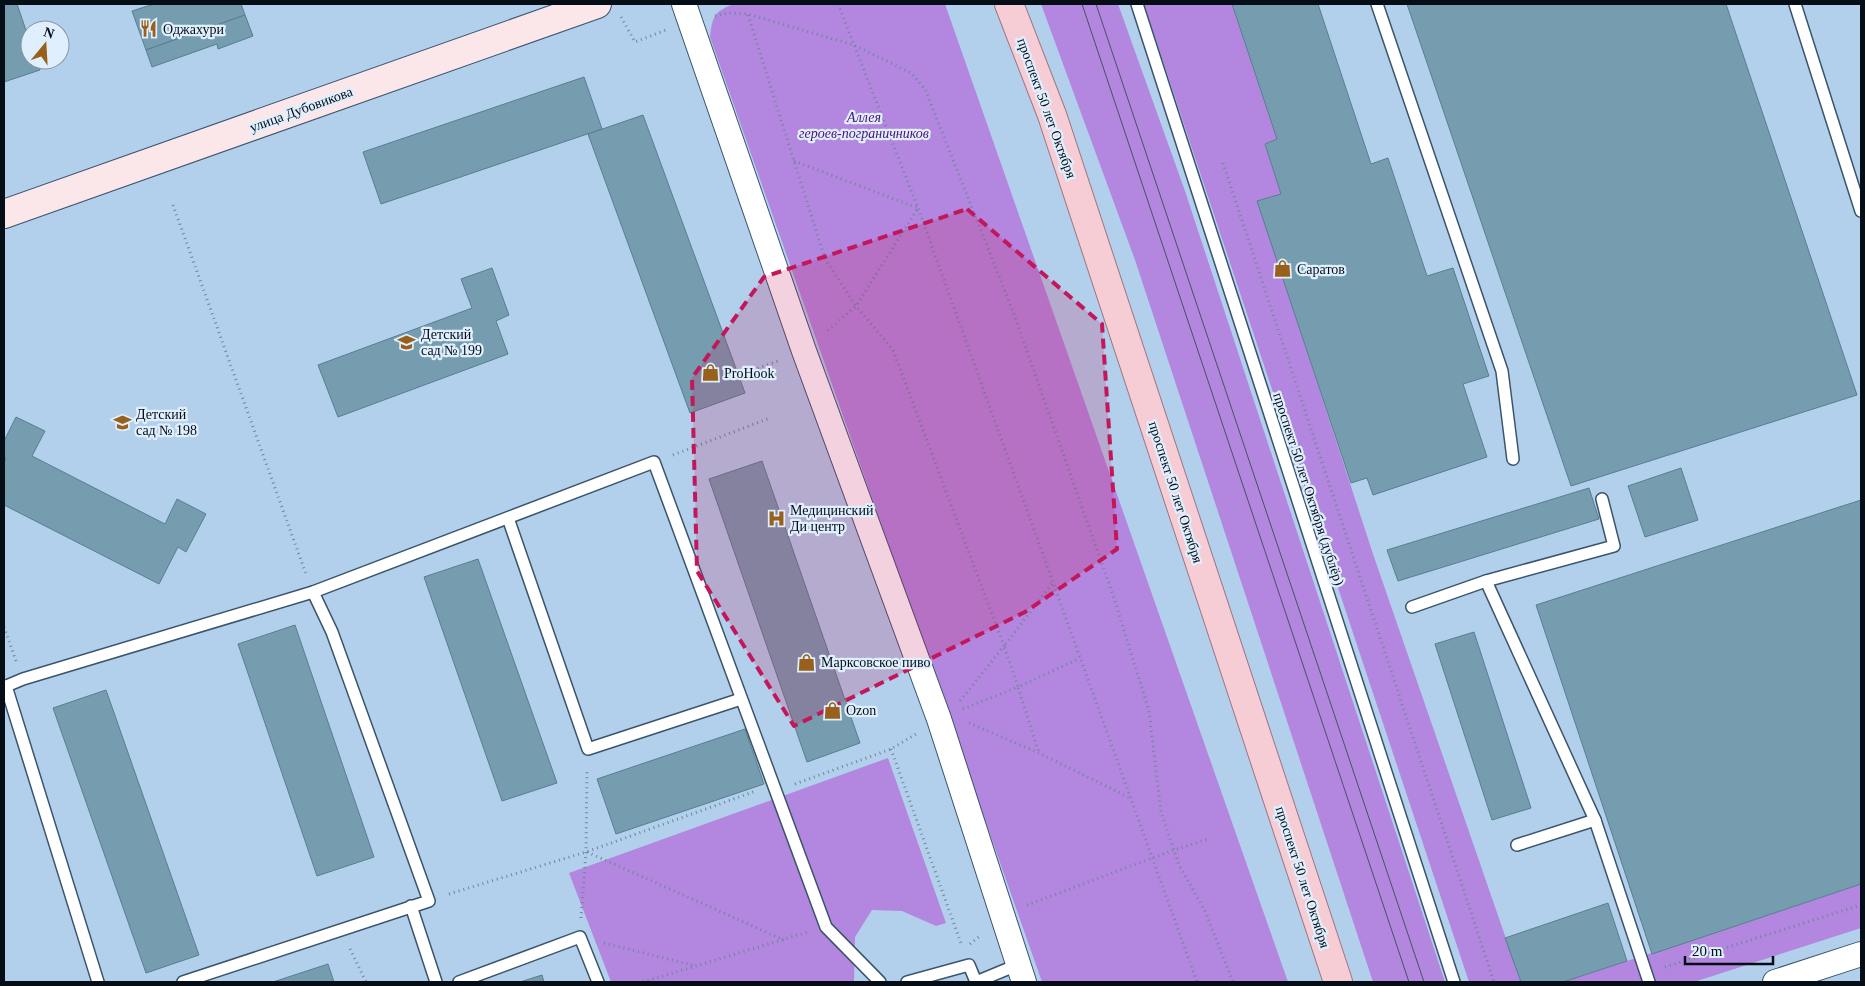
<svg xmlns="http://www.w3.org/2000/svg" width="1865" height="986" viewBox="0 0 1865 986" font-family="Georgia,serif">
	<rect width="100%" height="100%" fill="#b2d0ec"/>
	<g fill="#b386df">
		<path d="M734,4H945L1288,982H1042L710,37C712,16 715,11 734,4Z"/>
		<path d="M1041,4H1118L1185,191L1445,982H1373L1135,260Z"/>
		<path d="M1144,4H1232L1277,139L1265,144L1281,194L1258,201L1373,554L1521,982H1469Z"/>
		<path d="M888,758L946,923L936,926L902,911L872,910L855,937L854,982H611L569,873Z"/>
		<path d="M1861,884V928L1694,982H1563Z"/>
	</g>
	<g fill="#759daf" stroke="#577f8f">
		<path d="M4,4H17L30,42V60H36L40,70L4,82Z"/>
		<path d="M154,4H241L245,15L146,50L132,11Z"/>
		<path d="M1232,4H1318L1371,164L1388,158L1427,276L1453,268L1489,376L1463,384L1487,457L1373,495L1367,478L1351,483L1257,201L1281,194L1265,144L1277,139Z"/>
		<path d="M1407,4H1726L1857,395L1571,486Z"/>
		<path d="M245,15L253,36L218,49L217,44L152,67L146,50Z"/>
		<path d="M584,77L602,129L381,204L363,152Z"/>
		<path d="M643,115L745,393L690,413L588,134Z"/>
		<path d="M492,268L509,315L496,321L508,354L338,417L318,365L472,308L461,279Z"/>
		<path d="M16,417L45,431L32,456L165,524L177,499L206,514L186,552L178,547L159,584L4,505V463L6,458L4,456V441Z"/>
		<path d="M762,461L860,743L807,762L709,479Z"/>
		<path d="M1681,468L1698,520L1645,537L1628,486Z"/>
		<path d="M1589,488L1599,519L1398,581L1387,550Z"/>
		<path d="M1861,500V884L1652,954L1536,605Z"/>
		<path d="M478,559L557,783L502,801L424,577Z"/>
		<path d="M295,625L374,857L317,876L238,644Z"/>
		<path d="M1474,632L1531,808L1492,820L1435,644Z"/>
		<path d="M106,690L199,955L146,973L53,708Z"/>
		<path d="M745,729L764,784L616,834L597,779Z"/>
		<path d="M1608,903L1627,961L1563,982H1521L1505,938Z"/>
		<path d="M328,964L334,982H273Z"/>
		<path d="M542,975L544,982H520Z"/>
	</g>
	<g fill="none" stroke-linecap="round" stroke-linejoin="round">
		<defs>
			<g id="lane">
				<path d="M1137,4L1454,982"/>
				<path d="M1377,4L1502,371L1513,459"/>
				<path d="M1795,4L1861,211"/>
				<path d="M508,518L588,749L741,699"/>
				<path d="M1486,581L1614,546L1602,499"/>
				<path d="M1412,607L1486,581L1595,820"/>
				<path d="M6,686L98,982"/>
				<path d="M4,687L23,679L313,592L654,462L826,927L880,982"/>
				<path d="M1517,845L1595,820L1649,982"/>
				<path d="M411,906L436,982"/>
				<path d="M183,982L429,901L332,632L313,592"/>
				<path d="M459,982L580,937L598,982"/>
				<path d="M907,982L969,965L976,982"/>
				<path d="M976,982L1017,965"/>
			</g>
			<g id="street">
				<path d="M684,4L804,351L939,719L1024,982"/>
				<path d="M1775,982L1861,954"/>
			</g>
			<path id="secondary" d="M4,214L597,4"/>
			<path id="primary" d="M1009,4L1052,115L1338,982"/>
		</defs>
		<use href="#lane" stroke="#3a546c" stroke-width="14"/>
		<use href="#street" stroke="#3a546c" stroke-width="26"/>
		<use href="#secondary" stroke="#3a546c" stroke-width="30"/>
		<use href="#primary" stroke="#9e7580" stroke-width="30"/>
		<g stroke="#70859a" stroke-width="3" stroke-dasharray="1 4" stroke-linecap="butt">
			<path d="M838,4L918,208L1197,982"/>
			<path d="M748,15L825,259L856,306L893,350L1004,646L960,701"/>
			<path d="M715,16L728,13L748,14L854,45L911,73L925,89L1012,309L1113,595L1149,711L1161,812L1179,865L1205,911L1233,982"/>
			<path d="M621,17L635,42L666,30"/>
			<path d="M794,161L918,208L856,306L826,332"/>
			<path d="M1223,163L1494,982"/>
			<path d="M173,205L306,574"/>
			<path d="M753,370L778,361"/>
			<path d="M673,455L770,418"/>
			<path d="M1052,584L1004,646L1018,687L1080,658"/>
			<path d="M4,627L16,661"/>
			<path d="M963,709L1018,687L1039,753"/>
			<path d="M969,723L1039,753L1128,797"/>
			<path d="M891,749L962,946"/>
			<path d="M795,784L891,749L916,734"/>
			<path d="M587,852L784,940"/>
			<path d="M449,894L586,852L756,791"/>
			<path d="M1027,905L1174,850L1208,839"/>
			<path d="M581,918L586,852L587,770"/>
			<path d="M604,943L696,966"/>
			<path d="M970,944L980,936"/>
			<path d="M350,949L366,982"/>
			<path d="M1665,967L1861,905"/>
			<path d="M643,982L808,932"/>
		</g>
		<use href="#lane" stroke="#fff" stroke-width="11"/>
		<use href="#street" stroke="#fff" stroke-width="24"/>
		<use href="#secondary" stroke="#fbe6ea" stroke-width="28"/>
		<use href="#primary" stroke="#f7cdd5" stroke-width="28"/>
		<g stroke="#445464" stroke-width="1">
			<path d="M1082,4L1409,982"/>
			<path d="M1096,4L1424,982"/>
		</g>
	</g>
	<path fill="#c2185b" fill-opacity="0.2" stroke="#c2185b" stroke-width="4" stroke-dasharray="10 6" stroke-linejoin="round" d="M967,209L1102,324L1117,549L1025,612L794,726L697,571L692,378L764,277Z"/>
	<defs>
		<symbol id="restaurant-bare" viewBox="-9 -9 18 18"><path d="M-5-6h1v4h1v-4h1v4h1v-4h1v5L-1.5 .5V6h-2V.5L-5-1ZM5-6V6H3V1.5H1.5Q1.5-4 5-6Z" fill="#98601b" stroke="#dfeffd" stroke-width="2.5" paint-order="stroke"/></symbol>
		<symbol id="shop-bare" viewBox="-9 -9 18 18"><path d="M-5-2.5h2.3a2.7 3.5 0 0 1 5.4 0H5L5.5 6h-11ZM-1.5-2.5h3a1.5 2.3 0 0 0-3 0Z" fill="#98601b" stroke="#dfeffd" stroke-width="2.5" paint-order="stroke"/></symbol>
		<symbol id="school-bare" viewBox="-9 -9 18 18"><path d="M0-5L7-2L0 1L-7-2ZM-4 1L0 2.5L4 1V4Q0 6-4 4Z" fill="#98601b" stroke="#dfeffd" stroke-width="2.5" paint-order="stroke"/></symbol>
		<symbol id="hospital-bare" viewBox="-9 -9 18 18"><path d="M-5-5h3v3.5h4V-5h3V5h-3V1.5h-4V5h-3Z" fill="#98601b" stroke="#dfeffd" stroke-width="2.5" paint-order="stroke"/></symbol>
	</defs>
	<g fill-rule="evenodd">
		<use href="#restaurant-bare" x="136" y="16" width="25" height="25"/>
		<use href="#shop-bare" x="1270" y="256" width="25" height="25"/>
		<use href="#school-bare" x="394" y="330" width="25" height="25"/>
		<use href="#shop-bare" x="698" y="360" width="25" height="25"/>
		<use href="#school-bare" x="110" y="410" width="25" height="25"/>
		<use href="#hospital-bare" x="764" y="506" width="25" height="25"/>
		<use href="#shop-bare" x="794" y="650" width="25" height="25"/>
		<use href="#shop-bare" x="820" y="698" width="25" height="25"/>
	</g>
	<g text-anchor="middle" stroke-width="4.5" stroke-linejoin="round" paint-order="stroke">
		<g font-size="14" fill="#050e17" stroke="#dfeffd" text-anchor="start">
			<text x="163" y="34">Оджахури</text>
			<text x="1297" y="274">Саратов</text>
			<text x="421" y="339">Детский<tspan x="421" dy="16">сад № 199</tspan></text>
			<text x="724" y="378">ProHook</text>
			<text x="136" y="419">Детский<tspan x="136" dy="16">сад № 198</tspan></text>
			<text x="790" y="515">Медицинский<tspan x="790" dy="16">Ди центр</tspan></text>
			<text x="821" y="667">Марксовское пиво</text>
			<text x="846" y="715">Ozon</text>
		</g>
		<g font-size="14" fill="#050e17" stroke="#dfeffd">
			<text transform="translate(1047 108) rotate(70)" y="5">проспект 50 лет Октября</text>
			<text transform="translate(301 109) rotate(-20)" y="5">улица Дубовикова</text>
			<text transform="translate(1309 489) rotate(72)" y="5">проспект 50 лет Октября (дублёр)</text>
			<text transform="translate(1176 492) rotate(72)" y="5">проспект 50 лет Октября</text>
			<text transform="translate(1303 877) rotate(72)" y="5">проспект 50 лет Октября</text>
		</g>
		<g font-size="14" font-style="italic" fill="#4b1172" stroke="#dfeffd">
			<text x="864" y="122">Аллея<tspan x="864" dy="16">героев-пограничников</tspan></text>
		</g>
	</g>
	<rect width="1865" height="986" fill="none" stroke="#050e17" stroke-width="10"/>
	<g transform="translate(45 45) rotate(18)"><circle r="24" fill="#dfeffd" stroke="#8895a1"/>
	<path d="M0-4L9 19L0 12L-9 19Z" fill="#98601b"/>
	<text y="-8" font-size="14" font-weight="bold" text-anchor="middle" fill="#050e17">N</text>
	</g>
	<path d="M1685 956v8h88v-8" fill="none" stroke="#050e17" stroke-width="2.5"/>
	<text x="1692" y="956" font-size="15" fill="#050e17" stroke="#dfeffd" stroke-width="4" paint-order="stroke">20 m</text>
</svg>
